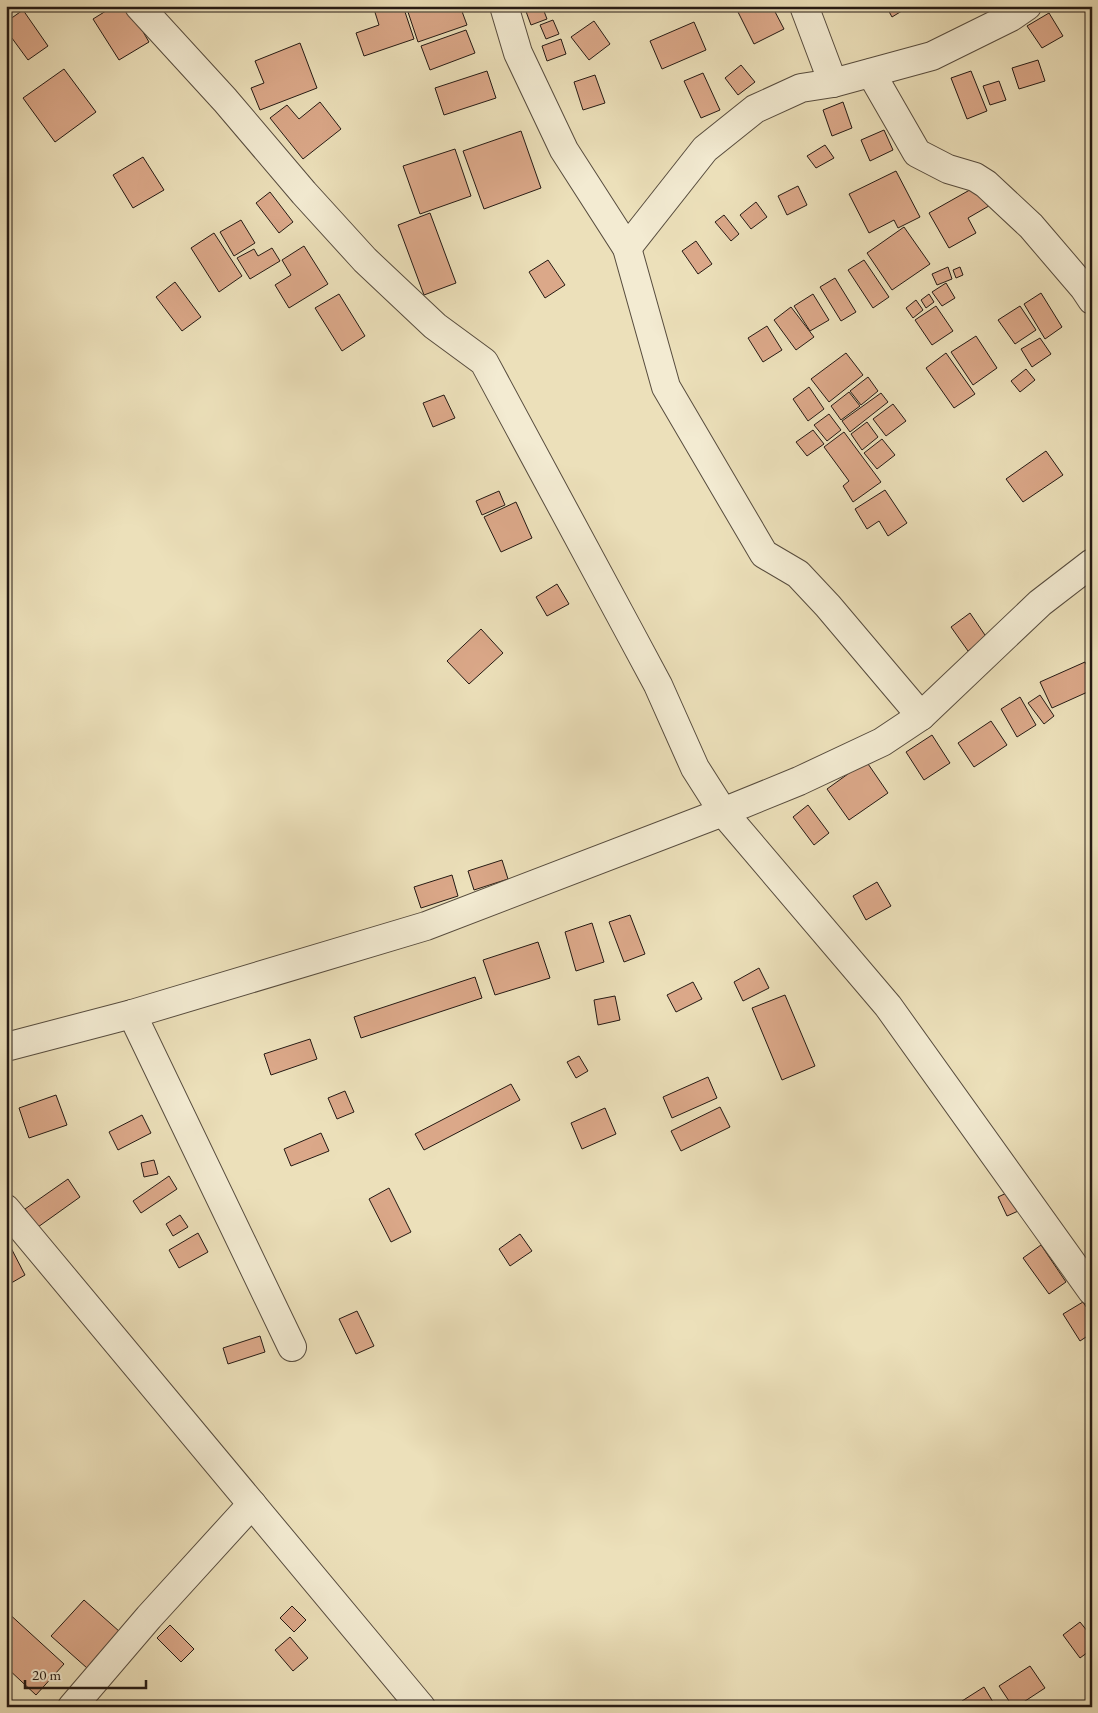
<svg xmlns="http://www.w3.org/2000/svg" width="1098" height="1713" viewBox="0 0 1098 1713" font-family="'EB Garamond',serif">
	<rect width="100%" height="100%" fill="#ece0ba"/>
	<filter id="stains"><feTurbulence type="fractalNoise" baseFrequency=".004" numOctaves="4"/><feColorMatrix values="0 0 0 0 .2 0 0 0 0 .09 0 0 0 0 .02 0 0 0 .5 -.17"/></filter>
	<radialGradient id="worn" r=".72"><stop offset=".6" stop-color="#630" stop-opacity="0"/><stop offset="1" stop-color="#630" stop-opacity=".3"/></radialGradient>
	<g fill="#dba889" stroke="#251a14">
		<path d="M114,6H128L149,42L119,60L93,19Z"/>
		<path d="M373,6H403L414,39L364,56L356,33L379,25Z"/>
		<path d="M406,6H460L467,25L418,42Z"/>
		<path d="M524,6H542L547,19L531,25Z"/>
		<path d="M735,6H772L784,29L754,44Z"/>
		<path d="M886,6H910L892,17Z"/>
		<path d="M23,10L48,46L28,60L6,30V22Z"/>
		<path d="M1049,13L1063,36L1042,48L1027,26Z"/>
		<path d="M553,20L559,34L546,39L540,25Z"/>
		<path d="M594,21L610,44L589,60L571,37Z"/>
		<path d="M694,22L706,50L662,69L650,41Z"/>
		<path d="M466,30L475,53L430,70L421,46Z"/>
		<path d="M561,39L566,54L547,61L542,46Z"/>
		<path d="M300,43L317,88L260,110L251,88L264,83L255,61Z"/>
		<path d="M1038,60L1045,81L1019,89L1012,68Z"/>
		<path d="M741,65L755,82L738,95L725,78Z"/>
		<path d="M64,69L96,112L55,142L23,98Z"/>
		<path d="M487,71L496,98L444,115L435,88Z"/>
		<path d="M971,71L987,111L967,119L951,78Z"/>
		<path d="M703,73L720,110L701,118L684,81Z"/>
		<path d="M595,75L605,103L583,110L574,82Z"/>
		<path d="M999,81L1006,100L990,105L983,86Z"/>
		<path d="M320,102L341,129L303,159L270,118L287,105L299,119Z"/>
		<path d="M843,102L852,128L832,136L823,110Z"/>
		<path d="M884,130L893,150L870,161L861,140Z"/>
		<path d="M521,131L541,188L484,209L463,151Z"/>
		<path d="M825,145L834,158L816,168L807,156Z"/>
		<path d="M455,149L471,196L420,214L403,166Z"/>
		<path d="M143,157L164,190L133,208L113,175Z"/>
		<path d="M896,171L920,217L898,228L894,220L869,233L849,194Z"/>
		<path d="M798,186L807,205L787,215L778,196Z"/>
		<path d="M975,187L994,203L968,218L976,233L949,248L929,213Z"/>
		<path d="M270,192L293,222L279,233L256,203Z"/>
		<path d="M756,202L767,217L751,229L740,215Z"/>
		<path d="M430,213L456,283L424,295L398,225Z"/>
		<path d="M724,215L739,234L731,241L715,222Z"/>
		<path d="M241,220L255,243L234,256L220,232Z"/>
		<path d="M904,227L930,264L892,290L867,253Z"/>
		<path d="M214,233L242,276L219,292L191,248Z"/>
		<path d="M696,241L712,264L698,274L682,251Z"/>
		<path d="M304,246L328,284L289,308L275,285L291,275L282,260Z"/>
		<path d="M272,248L280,261L250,279L237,258L254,249L258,256Z"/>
		<path d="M548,260L565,285L545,298L529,272Z"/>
		<path d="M864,260L889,297L873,308L848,270Z"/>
		<path d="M948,267L952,279L937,285L932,274Z"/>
		<path d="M960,267L963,275L956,278L953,270Z"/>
		<path d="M835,278L856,312L841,321L820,287Z"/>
		<path d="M175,282L201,317L182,331L156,297Z"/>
		<path d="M946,283L955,298L942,306L932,292Z"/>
		<path d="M1041,293L1062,327L1045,339L1024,304Z"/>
		<path d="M339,294L365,336L342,351L315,308Z"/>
		<path d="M813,294L829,320L810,331L794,306Z"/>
		<path d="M929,294L934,302L926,308L921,300Z"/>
		<path d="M916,300L923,310L913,318L906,308Z"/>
		<path d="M936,306L953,331L932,345L915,320Z"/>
		<path d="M1020,306L1036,330L1015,344L998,320Z"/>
		<path d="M791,307L814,337L796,350L774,320Z"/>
		<path d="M767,326L782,350L763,362L748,338Z"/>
		<path d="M976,336L997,368L973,385L951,352Z"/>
		<path d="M1040,338L1051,354L1032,367L1021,349Z"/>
		<path d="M846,353L863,375L829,402L811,379Z"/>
		<path d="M946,353L975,394L954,408L926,368Z"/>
		<path d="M1026,369L1035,380L1020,392L1011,381Z"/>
		<path d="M868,377L878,391L861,405L850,391Z"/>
		<path d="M809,387L824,409L808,421L793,399Z"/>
		<path d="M849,392L860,406L841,420L831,406Z"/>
		<path d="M881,393L888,402L850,432L842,421Z"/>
		<path d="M444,395L455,418L433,427L423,403Z"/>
		<path d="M893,404L906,421L886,436L873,419Z"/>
		<path d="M829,414L841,430L827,441L814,425Z"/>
		<path d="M867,422L878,437L862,450L851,434Z"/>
		<path d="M813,430L824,444L807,456L796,442Z"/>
		<path d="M844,432L881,482L853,502L843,486L849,481L824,447Z"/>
		<path d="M882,439L895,455L877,469L864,453Z"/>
		<path d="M1046,451L1063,475L1023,502L1006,479Z"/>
		<path d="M885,490L907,523L888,536L879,521L867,529L855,509Z"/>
		<path d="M499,491L505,505L482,515L476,501Z"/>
		<path d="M516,502L532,538L501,552L484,517Z"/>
		<path d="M557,584L569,604L547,616L536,597Z"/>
		<path d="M970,613L987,638L968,651L951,627Z"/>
		<path d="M481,629L503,653L469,684L447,661Z"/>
		<path d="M1085,662L1092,676V690L1052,708L1040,682Z"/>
		<path d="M1040,695L1054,716L1044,724L1028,703Z"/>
		<path d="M1020,697L1036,725L1017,737L1001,709Z"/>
		<path d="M991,721L1007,745L974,767L958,743Z"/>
		<path d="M932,735L950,763L924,780L906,752Z"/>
		<path d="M866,761L888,793L849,820L827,789Z"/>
		<path d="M808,805L829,833L814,845L793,817Z"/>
		<path d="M502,860L508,879L474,890L468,871Z"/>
		<path d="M452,875L458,896L421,908L414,887Z"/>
		<path d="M877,882L891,906L866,920L853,896Z"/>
		<path d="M630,915L645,954L624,962L609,922Z"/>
		<path d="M592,923L604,962L576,971L565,932Z"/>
		<path d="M538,942L550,978L495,995L483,960Z"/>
		<path d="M759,968L769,988L743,1001L734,982Z"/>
		<path d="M475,977L482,998L361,1038L354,1017Z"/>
		<path d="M693,982L702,999L676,1012L667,995Z"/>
		<path d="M785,995L815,1066L782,1080L752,1008Z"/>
		<path d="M615,996L620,1020L598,1025L594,1000Z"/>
		<path d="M310,1039L317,1059L271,1075L264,1054Z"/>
		<path d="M579,1056L588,1071L576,1078L567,1062Z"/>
		<path d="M708,1077L717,1098L672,1118L663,1097Z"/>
		<path d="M511,1084L520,1100L424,1150L415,1134Z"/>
		<path d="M345,1091L354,1112L337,1119L328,1098Z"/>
		<path d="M56,1095L67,1125L29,1138L19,1108Z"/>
		<path d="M720,1107L730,1127L681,1151L671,1131Z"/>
		<path d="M605,1108L616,1134L582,1149L571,1123Z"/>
		<path d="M142,1115L151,1133L118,1150L109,1132Z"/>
		<path d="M321,1133L329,1151L291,1166L284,1149Z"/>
		<path d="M154,1160L158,1174L144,1177L141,1163Z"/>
		<path d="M169,1176L177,1189L141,1213L133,1201Z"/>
		<path d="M68,1179L80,1197L38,1227L25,1209Z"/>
		<path d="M389,1188L411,1232L391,1242L369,1199Z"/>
		<path d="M1015,1189L1025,1208L1007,1216L998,1197Z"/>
		<path d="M180,1215L188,1227L173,1236L166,1224Z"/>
		<path d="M198,1233L208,1252L179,1268L169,1250Z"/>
		<path d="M520,1234L532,1251L510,1266L499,1249Z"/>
		<path d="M1041,1245L1066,1282L1049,1294L1023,1258Z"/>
		<path d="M10,1246L25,1275L6,1286V1248Z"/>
		<path d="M1083,1302L1092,1316V1333L1080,1341L1063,1314Z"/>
		<path d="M357,1311L374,1346L356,1354L339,1319Z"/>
		<path d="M260,1336L265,1352L228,1364L223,1348Z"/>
		<path d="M84,1600L120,1632L87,1668L51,1636Z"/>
		<path d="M292,1606L306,1620L294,1632L280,1618Z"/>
		<path d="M6,1611L64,1664L36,1695L6,1667Z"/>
		<path d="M1080,1622L1092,1637V1649L1080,1658L1063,1635Z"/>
		<path d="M170,1625L194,1649L181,1662L157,1638Z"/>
		<path d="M290,1637L308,1658L293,1671L275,1650Z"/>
		<path d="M1030,1666L1045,1688L1016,1707H1013L999,1686Z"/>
		<path d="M984,1687L996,1707H966L962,1701Z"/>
		<path d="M295,1702L300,1707H290Z"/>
	</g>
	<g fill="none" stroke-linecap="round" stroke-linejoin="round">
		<defs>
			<g id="street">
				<path d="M139,6L225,100L304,193L365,260L435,326L484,362L629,631L658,685L695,768L723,812L799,781L882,742L921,716L1040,603L1092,563"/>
				<path d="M504,6L518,53L564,150L627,248L666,387L764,554L798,574L828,606L921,716"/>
				<path d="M804,6L833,83"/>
				<path d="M871,73L917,153L948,169L975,177L986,184L1031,226L1084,288L1092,300"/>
				<path d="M627,248L705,149L755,109L801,88L833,83L932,56L1011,17L1027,6"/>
				<path d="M132,1014L292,1347"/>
				<path d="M6,1047L132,1014L426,926L723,812L888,1006L1092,1291"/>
				<path d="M6,1209L421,1707"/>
				<path d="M72,1707L149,1617L252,1504"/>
			</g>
		</defs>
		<use href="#street" stroke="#574c3e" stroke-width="30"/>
		<use href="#street" stroke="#f3ebd2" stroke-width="28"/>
	</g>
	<rect width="1098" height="1713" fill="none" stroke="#ece0ba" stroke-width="25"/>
	<rect x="8" y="8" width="1083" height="1698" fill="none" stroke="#251a14" stroke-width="2.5"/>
	<rect x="12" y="12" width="1073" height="1688" fill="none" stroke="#251a14"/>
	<path d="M25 1680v8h121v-8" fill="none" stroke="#251a14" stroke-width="2.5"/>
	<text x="32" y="1680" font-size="15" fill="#251a14" stroke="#f3ebd2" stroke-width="4" paint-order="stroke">20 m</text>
	<rect width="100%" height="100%" filter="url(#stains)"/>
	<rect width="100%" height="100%" fill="url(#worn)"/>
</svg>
